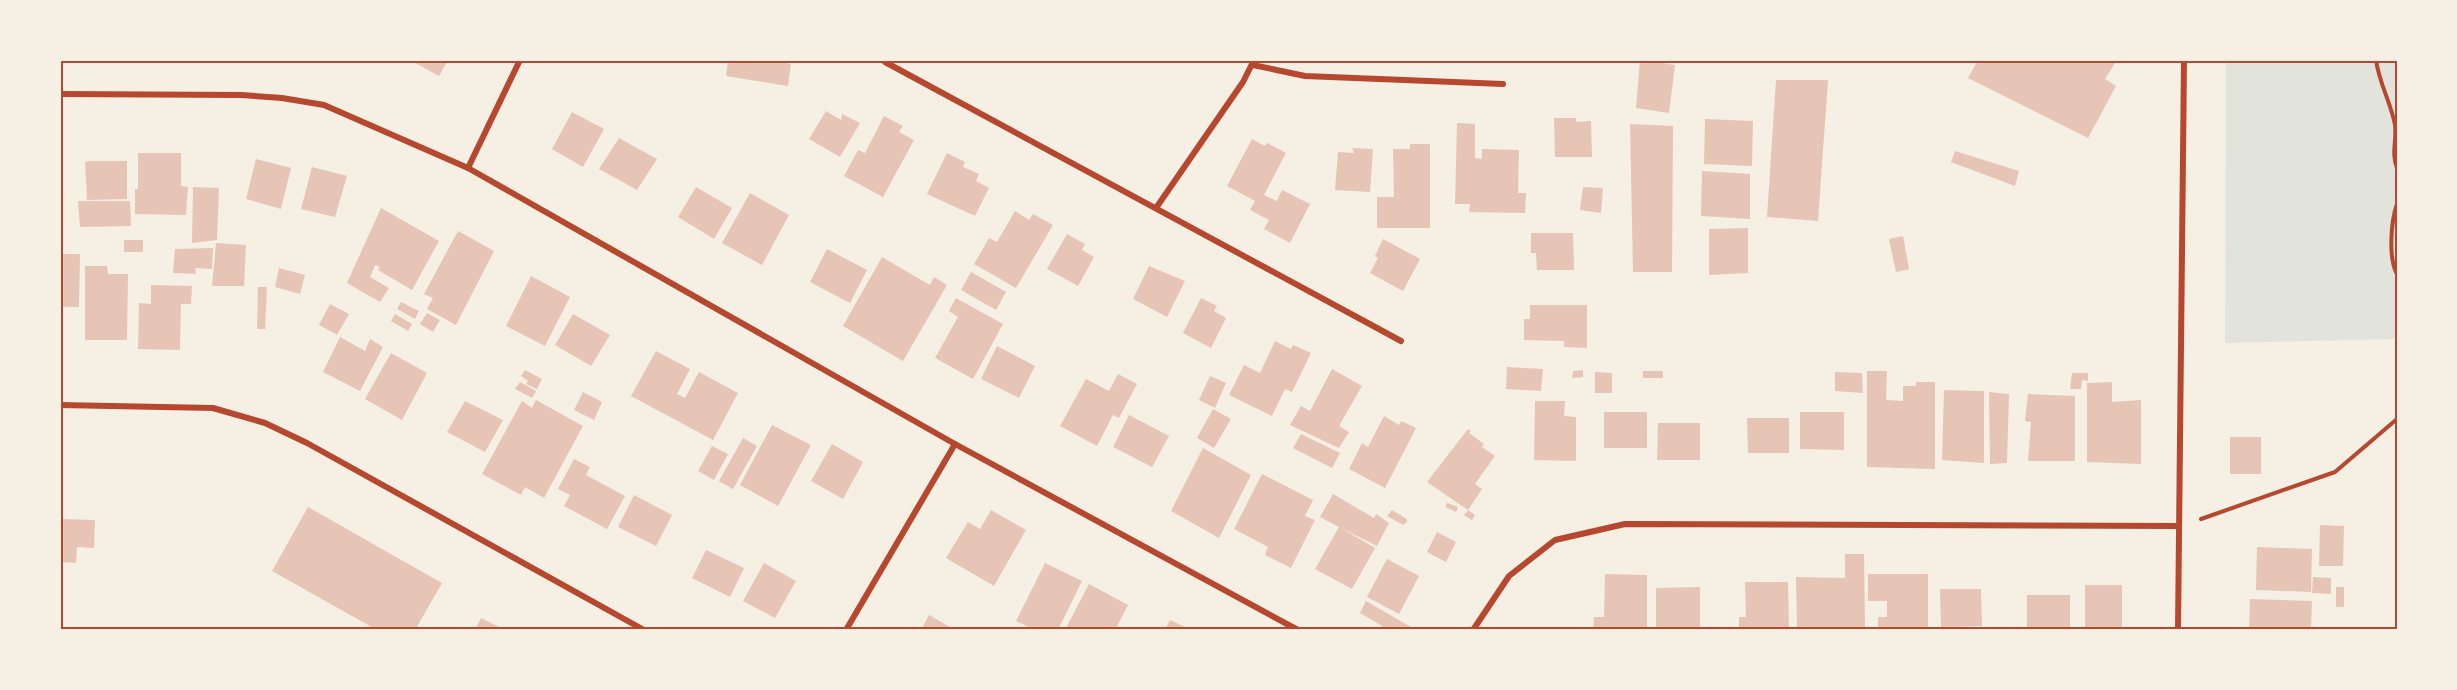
<svg xmlns="http://www.w3.org/2000/svg" width="2457" height="690" viewBox="0 0 2457 690" font-family="'Exo 2',sans-serif">
	<rect width="100%" height="100%" fill="#f6efe4"/>
	<path fill="#e2e4dc" d="M2226,60H2397V339L2225,343Z"/>
	<g fill="#e6c5b7">
		<path d="M410,60H448L439,76Z"/>
		<path d="M728,60H787L786,63L791,64L788,86L726,76Z"/>
		<path d="M1640,60L1675,65L1669,113L1636,108Z"/>
		<path d="M1978,60H2117L2105,79L2116,86L2088,138L1968,78Z"/>
		<path d="M1776,80H1828L1818,221L1767,217Z"/>
		<path d="M826,111L841,120L842,114L860,123L840,157L809,139Z"/>
		<path d="M572,112L604,129L583,167L552,149Z"/>
		<path d="M884,116L903,126L899,132L914,140L883,197L844,176L858,150L865,153Z"/>
		<path d="M1554,118H1576V122L1591,121L1592,157H1555Z"/>
		<path d="M1705,119L1753,121L1752,166L1704,164Z"/>
		<path d="M1457,123L1475,124V158L1482,159V149L1519,150L1518,193H1526L1525,213L1469,212L1470,204H1455Z"/>
		<path d="M1630,124L1673,126L1672,272H1633Z"/>
		<path d="M619,138L657,159L637,190L599,169Z"/>
		<path d="M1252,139L1265,146L1267,143L1286,153L1264,195L1277,201L1282,190L1310,204L1290,243L1264,229L1269,220L1250,210L1255,201L1227,186Z"/>
		<path d="M1410,144H1430V228H1377V197H1394L1393,149H1410Z"/>
		<path d="M1352,148L1373,149L1370,192L1335,190L1338,152L1354,153Z"/>
		<path d="M1955,151L2019,171L2015,186L1951,162Z"/>
		<path d="M138,153H181V186L188,187L186,215L135,214V189H138Z"/>
		<path d="M947,153L965,162L963,167L979,174L976,181L989,188L975,216L927,194Z"/>
		<path d="M256,159L291,168L281,209L246,199Z"/>
		<path d="M89,161H127V199L87,200L85,162Z"/>
		<path d="M312,167L347,176L335,217L301,209Z"/>
		<path d="M1702,171L1750,174V219L1701,216Z"/>
		<path d="M193,187L219,188L217,240L192,243Z"/>
		<path d="M696,187L732,208L714,239L678,217Z"/>
		<path d="M1583,187L1603,188L1601,213L1580,210Z"/>
		<path d="M750,193L789,215L762,265L722,243Z"/>
		<path d="M78,201H130L131,226L80,227Z"/>
		<path d="M381,208L439,241L412,290L378,270L380,267L375,265L370,277L389,288L380,302L347,283Z"/>
		<path d="M1015,211L1029,220L1033,214L1053,225L1016,288L974,264L989,238L997,242Z"/>
		<path d="M1748,228V273L1709,275V229Z"/>
		<path d="M458,231L494,251L456,325L427,309L433,298L424,294Z"/>
		<path d="M1531,233H1573L1574,270H1537L1536,253H1531Z"/>
		<path d="M1067,234L1085,244L1082,250L1094,257L1078,286L1047,269Z"/>
		<path d="M1903,236L1909,269L1896,272L1889,239Z"/>
		<path d="M1383,239L1420,259L1403,291L1370,273L1378,258L1375,256Z"/>
		<rect x="124" y="240" width="19" height="12"/>
		<path d="M216,243L246,245L244,286H212Z"/>
		<path d="M213,248L212,269L195,268L196,274L173,273L175,249Z"/>
		<path d="M827,249L867,270L850,303L810,282Z"/>
		<path d="M62,254H80L79,307H61Z"/>
		<path d="M882,257L930,285L934,277L947,285L903,361L843,326Z"/>
		<path d="M85,266H107L108,274H128L127,340H85Z"/>
		<path d="M1149,266L1185,281L1167,317L1133,299Z"/>
		<path d="M279,268L305,275L300,294L275,287Z"/>
		<path d="M971,272L1006,292L996,310L961,290Z"/>
		<path d="M531,276L570,297L545,346L506,326Z"/>
		<path d="M151,285L192,286L191,304H181L180,350L138,349L139,303L151,304Z"/>
		<path d="M258,287H267L265,329H257Z"/>
		<path d="M956,298L1003,324L973,379L935,358L958,317L949,311Z"/>
		<path d="M1201,298L1217,306L1214,311L1226,318L1211,348L1183,333Z"/>
		<path d="M401,302L419,311L415,319L397,309Z"/>
		<path d="M330,304L349,314L337,335L319,325Z"/>
		<path d="M1530,305H1587V348L1564,347V341L1524,340V319H1530Z"/>
		<path d="M427,313L440,320L433,332L420,324Z"/>
		<path d="M395,314L412,324L408,331L391,321Z"/>
		<path d="M573,314L610,335L591,366L555,345Z"/>
		<path d="M340,337L365,351L370,339L383,347L360,391L323,372Z"/>
		<path d="M1275,341L1291,349L1293,345L1311,353L1292,392L1285,389L1272,416L1229,395L1244,365L1260,373Z"/>
		<path d="M997,346L1035,366L1019,398L981,379Z"/>
		<path d="M656,351L690,369L677,394L685,398L699,372L738,393L713,440L631,396Z"/>
		<path d="M391,353L427,373L402,420L365,399Z"/>
		<path d="M1507,367L1543,369L1541,391L1506,389Z"/>
		<path d="M1332,369L1362,386L1339,426L1349,432L1339,448L1290,425L1301,406L1310,411Z"/>
		<path d="M525,370L542,379L537,389L526,384L528,381L521,376Z"/>
		<path d="M1583,370V377L1572,378L1573,371Z"/>
		<rect x="1643" y="371" width="20" height="7"/>
		<path d="M1867,371H1887L1886,400L1903,401V386H1916V382H1935V469L1867,467Z"/>
		<path d="M1595,372L1612,373V393H1595Z"/>
		<path d="M1835,372L1862,373L1863,393L1835,391Z"/>
		<path d="M2072,373H2088V381L2082,380L2081,389H2070Z"/>
		<path d="M1118,374L1137,384L1119,418L1113,415L1097,446L1060,426L1086,379L1109,391Z"/>
		<path d="M1210,376L1226,383L1215,408L1199,400Z"/>
		<path d="M520,382L536,391L532,398L515,389Z"/>
		<path d="M2112,382V402L2141,400V464L2087,462V383Z"/>
		<path d="M1944,390L1984,391V463L1942,460Z"/>
		<path d="M583,392L602,402L594,420L574,410Z"/>
		<path d="M1989,392L2009,394L2007,463L1990,464Z"/>
		<path d="M2028,394L2075,396V461H2028L2031,422L2025,421Z"/>
		<path d="M536,400L583,426L544,498L525,487L521,495L482,474L522,401L532,408Z"/>
		<path d="M465,401L503,420L485,452L447,432Z"/>
		<path d="M1535,401H1565L1564,416L1576,417V461L1534,460Z"/>
		<path d="M1213,409L1231,419L1214,448L1197,438Z"/>
		<rect x="1604" y="412" width="43" height="36"/>
		<path d="M1800,412H1844V450L1800,449Z"/>
		<path d="M1129,415L1169,436L1152,467L1113,447Z"/>
		<path d="M1384,416L1399,425L1401,421L1416,428L1385,488L1349,469L1362,443L1368,447Z"/>
		<path d="M1747,418H1789V453H1748Z"/>
		<path d="M1658,423H1700V460H1657Z"/>
		<path d="M772,425L811,445L778,506L740,485Z"/>
		<path d="M1468,429L1471,431L1469,433L1484,444L1482,447L1495,456L1475,484L1482,489L1468,510L1475,515L1472,520L1464,515L1468,510L1427,482Z"/>
		<path d="M1301,434L1340,453L1332,468L1293,448Z"/>
		<rect x="2230" y="437" width="31" height="37"/>
		<path d="M743,438L757,446L733,489L719,481Z"/>
		<path d="M832,444L863,462L843,499L811,481Z"/>
		<path d="M712,446L728,454L714,480L698,471Z"/>
		<path d="M1203,448L1251,475L1219,538L1171,511Z"/>
		<path d="M574,459L590,467L586,475L625,496L607,529L564,506L570,495L558,489Z"/>
		<path d="M1262,474L1313,500L1305,516L1315,520L1291,568L1265,555L1268,547L1234,529Z"/>
		<path d="M1333,494L1374,518L1376,514L1389,523L1377,546L1341,528L1375,548L1352,589L1315,569L1339,527L1320,517Z"/>
		<path d="M634,495L672,515L656,546L618,527Z"/>
		<path d="M1447,503L1458,507L1456,512L1445,507Z"/>
		<path d="M308,507L442,583L415,630H377L272,571Z"/>
		<path d="M991,510L1026,530L994,586L946,558L968,522L980,529Z"/>
		<path d="M1392,510L1407,519V522L1403,525L1387,516Z"/>
		<path d="M60,519L95,520L94,548L77,547L76,563L60,562Z"/>
		<path d="M2320,525L2344,526L2343,566H2319Z"/>
		<path d="M1437,532L1456,542L1446,562L1427,552Z"/>
		<path d="M2257,547L2312,549L2311,592L2256,590Z"/>
		<path d="M706,550L744,568L730,597L692,578Z"/>
		<path d="M1845,554H1864L1865,630H1797L1796,577L1845,578Z"/>
		<path d="M1387,559L1419,576L1399,614L1367,597Z"/>
		<path d="M764,563L796,581L775,618L743,601Z"/>
		<path d="M1045,563L1082,581L1058,630H1035L1016,621Z"/>
		<path d="M1605,574L1647,575V630H1593L1594,617H1604Z"/>
		<path d="M1868,574H1928V630H1878V617H1887V601H1868Z"/>
		<path d="M2313,577L2331,578V594L2312,593Z"/>
		<path d="M1745,582H1788L1789,630H1739V617H1746Z"/>
		<path d="M1089,584L1128,605L1115,630H1065Z"/>
		<path d="M2085,585H2122V629L2085,628Z"/>
		<path d="M1700,587V630H1656V588Z"/>
		<rect x="2336" y="587" width="8" height="20"/>
		<path d="M1940,589H1981L1982,626L1941,627Z"/>
		<rect x="2027" y="595" width="43" height="35"/>
		<path d="M2250,599L2312,601L2311,630H2249Z"/>
		<path d="M1366,601L1416,630H1389L1360,613Z"/>
		<path d="M929,615L950,627L949,630H921Z"/>
		<path d="M481,618L505,630H475Z"/>
		<path d="M1170,620L1191,630H1165Z"/>
	</g>
	<g fill="none" stroke-linecap="round" stroke-linejoin="round">
		<g stroke="#b5482f" stroke-width="4">
			<path d="M2376,60C2379,83 2391,103 2395,125C2397,140 2391,153 2397,168"/>
			<path d="M2397,204C2391,221 2388,258 2397,274"/>
			<path d="M2201,519L2335,472L2397,419"/>
		</g>
		<g stroke="#b5482f" stroke-width="6">
			<path d="M885,62L1401,341"/>
			<path d="M1253,65L1305,76L1503,84"/>
			<path d="M60,94L241,95L282,98L324,105L468,168L955,444L1298,630"/>
			<path d="M468,168L520,60"/>
			<path d="M1156,208L1243,82L1254,60"/>
			<path d="M60,405L213,408L265,423L307,443L644,630"/>
			<path d="M846,630L955,444"/>
			<path d="M1473,630L1509,576L1555,540L1625,524L2179,526"/>
			<path d="M2178,630L2184,60"/>
		</g>
	</g>
	<rect width="2457" height="690" fill="none" stroke="#f6efe4" stroke-width="123"/>
	<rect x="62" y="62" width="2334" height="566" fill="none" stroke="#b5482f" stroke-width="2"/>
</svg>
